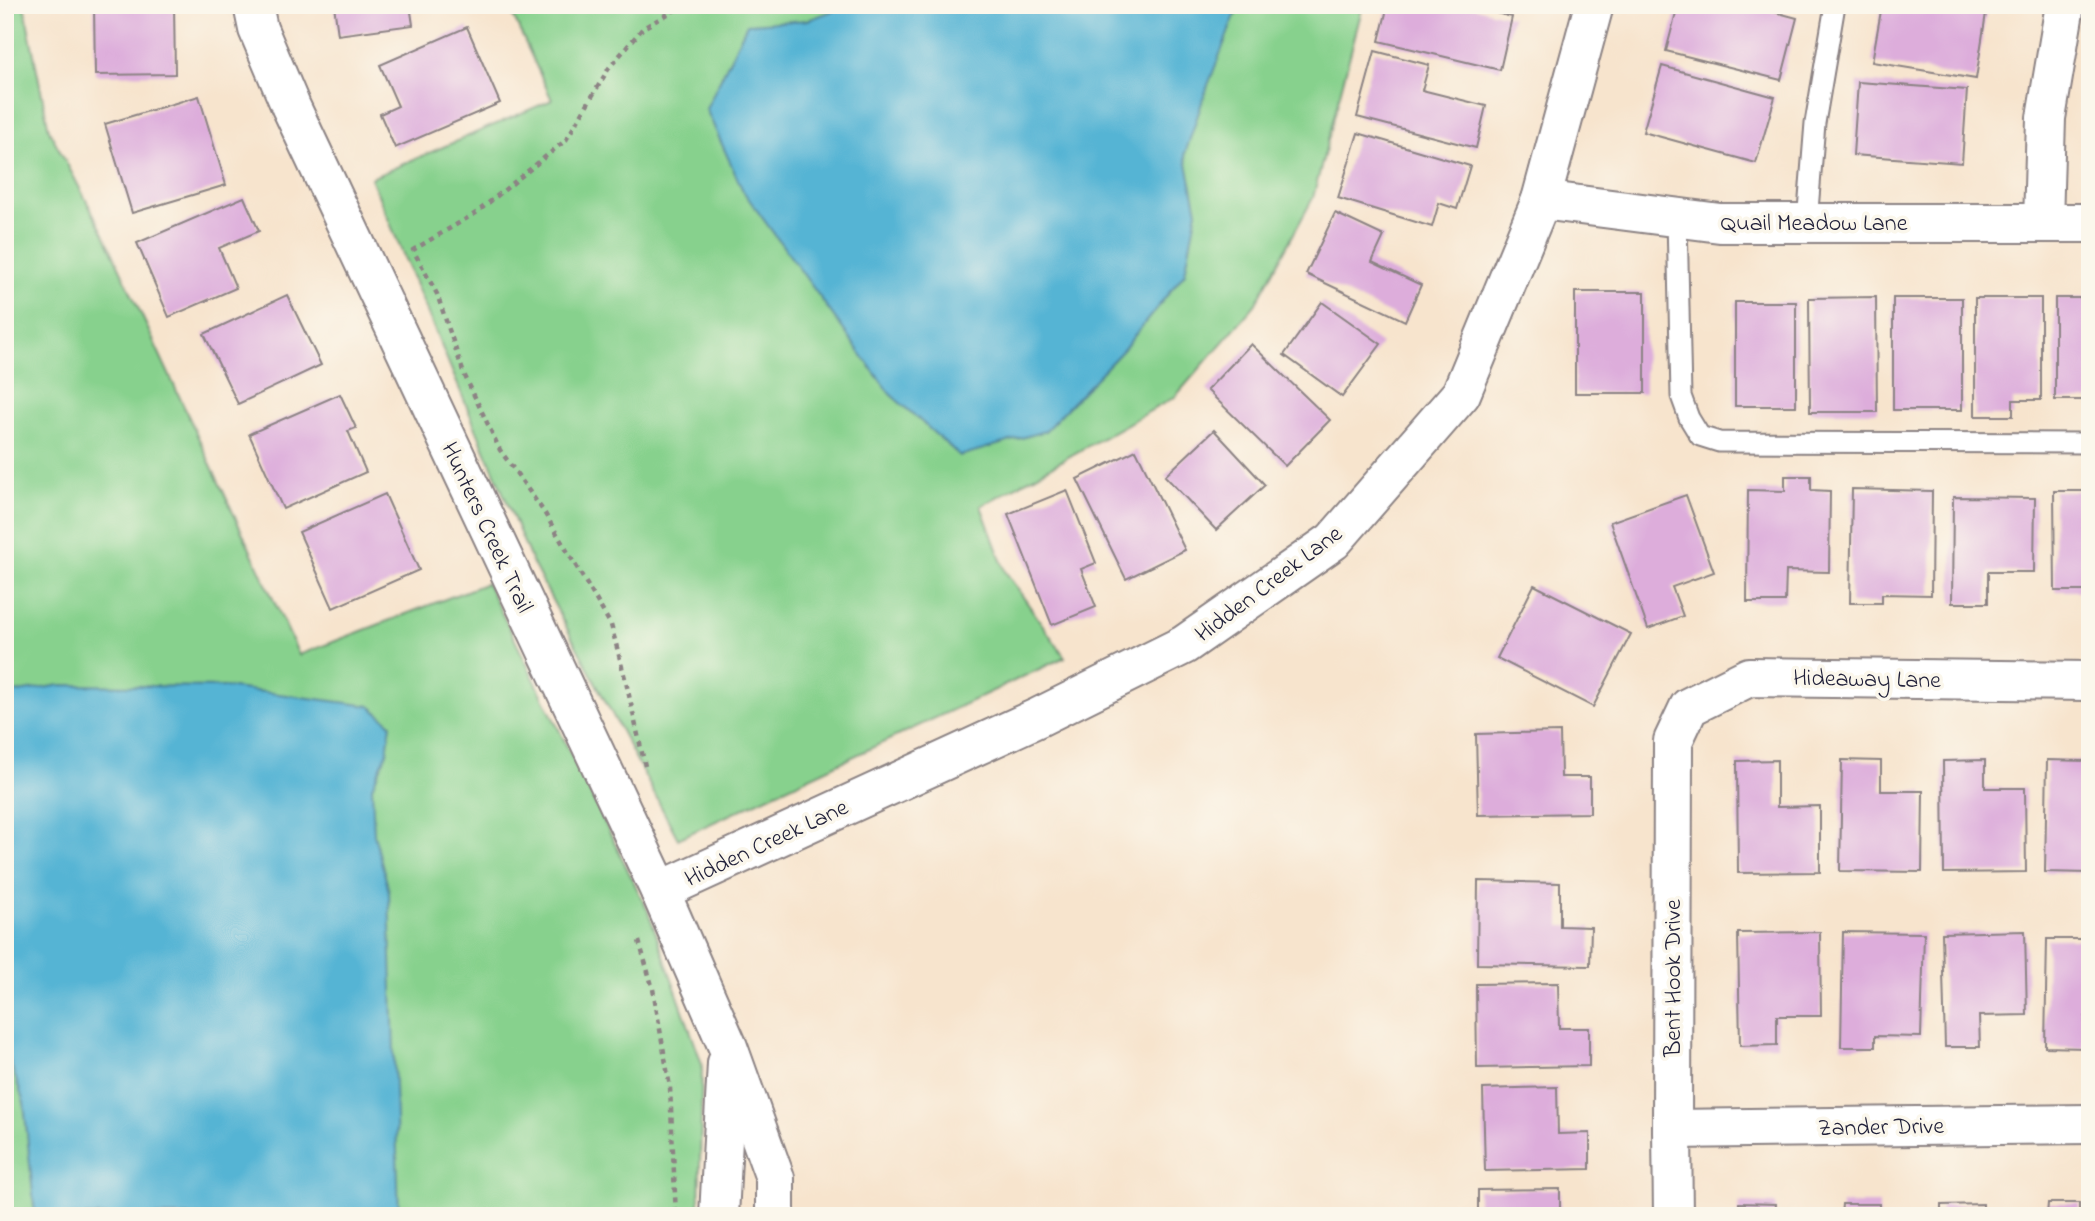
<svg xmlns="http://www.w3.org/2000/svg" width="2095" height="1221" viewBox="0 0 2095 1221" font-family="'Indie Flower',sans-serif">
	<rect width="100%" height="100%" fill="#fbf7ec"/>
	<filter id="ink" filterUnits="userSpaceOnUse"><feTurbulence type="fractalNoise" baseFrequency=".0143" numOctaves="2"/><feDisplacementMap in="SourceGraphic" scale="14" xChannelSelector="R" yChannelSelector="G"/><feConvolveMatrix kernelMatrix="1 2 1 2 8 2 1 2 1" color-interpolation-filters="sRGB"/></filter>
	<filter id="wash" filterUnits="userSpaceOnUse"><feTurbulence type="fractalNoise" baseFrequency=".00686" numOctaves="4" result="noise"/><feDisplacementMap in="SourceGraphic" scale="28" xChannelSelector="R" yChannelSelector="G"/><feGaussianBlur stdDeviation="1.57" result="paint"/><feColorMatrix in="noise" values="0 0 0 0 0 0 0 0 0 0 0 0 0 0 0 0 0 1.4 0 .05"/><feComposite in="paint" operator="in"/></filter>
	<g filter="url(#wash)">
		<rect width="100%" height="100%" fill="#f7e4cd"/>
		<g fill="#87d18d" stroke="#547a64" stroke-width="2">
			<path d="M5,5H24L49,130L104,234L299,655L487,583L648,911L702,1064L699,1216H5Z"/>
			<path d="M508,5H1363L1313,198L1255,305L1175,397L981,506L1005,571L1065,657L678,839L532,562L371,178L552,100Z"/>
		</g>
		<g fill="#55b4d4" stroke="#3c6b88" stroke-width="2">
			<path d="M848,5H1239L1205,93L1185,154L1197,211L1185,273L1123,350L1045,431L960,456L890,394L743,191L706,109L747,24L808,20Z"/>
			<path d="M61,685L225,687L370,706L391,724L387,753L372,787L374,834L389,891L399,1216H35L24,1103L5,1047V694Z"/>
		</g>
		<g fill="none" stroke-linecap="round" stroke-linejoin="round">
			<path stroke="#55b4d4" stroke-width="10" d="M5,548L8,570L7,692L11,705"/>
		</g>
		<g id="blocks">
			<g fill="#ddaddb">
				<path d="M94,5H174L175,74L95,75Z"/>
				<path d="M334,5H410L413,25L338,35Z"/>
				<path d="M1388,5H1464L1512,17L1500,70L1379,41Z"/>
				<path d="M1678,5H1748L1797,18L1781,80L1666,51Z"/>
				<path d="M1882,5H1941L1986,13L1976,79L1872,62Z"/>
				<path d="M467,27L500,103L395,148L380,114L398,106L380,65Z"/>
				<path d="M1375,51L1429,65L1422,90L1486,106L1476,148L1357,117Z"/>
				<path d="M1662,66L1775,97L1756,163L1643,132Z"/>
				<path d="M1858,82L1967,90L1962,163L1853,155Z"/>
				<path d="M199,96L226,185L132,213L105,124Z"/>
				<path d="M1358,133L1470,166L1457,209L1439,203L1432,227L1338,198Z"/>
				<path d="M244,197L259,231L219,248L236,288L169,317L137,243Z"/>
				<path d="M1335,213L1384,236L1372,262L1421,285L1405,321L1306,274Z"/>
				<rect x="1575" y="292" width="70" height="101"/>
				<path d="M287,295L321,365L238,404L204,334Z"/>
				<path d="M1876,297L1877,412H1810L1809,298Z"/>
				<rect x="1893" y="298" width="69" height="112"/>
				<path d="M1975,298H2041V400H2013V416H1975Z"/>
				<rect x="2055" y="298" width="35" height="102"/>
				<path d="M1322,302L1381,344L1342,397L1284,355Z"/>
				<rect x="1735" y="302" width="61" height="104"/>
				<path d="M1251,344L1330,420L1285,466L1207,390Z"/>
				<path d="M340,394L356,428L348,431L366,472L283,509L249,434Z"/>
				<path d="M1214,430L1265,485L1216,530L1165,476Z"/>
				<path d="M1136,450L1185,550L1126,579L1077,479Z"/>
				<path d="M1785,476H1811V490L1830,491L1829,572L1786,571L1785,602H1747L1748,490L1785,491Z"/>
				<path d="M1852,489L1932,491L1931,595L1882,594V603H1850Z"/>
				<path d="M1067,490L1096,563L1081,569L1096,607L1052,625L1008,514Z"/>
				<path d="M2054,491H2090V591H2055Z"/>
				<path d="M385,494L419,570L333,608L299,532Z"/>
				<path d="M1686,495L1714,572L1672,587L1683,616L1648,629L1610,522Z"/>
				<path d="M1953,497L2035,498L2034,572H1988V603H1952Z"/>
				<path d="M1534,585L1631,634L1593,707L1497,658Z"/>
				<path d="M1560,732L1561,777H1590V813L1478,815L1476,734Z"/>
				<path d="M1777,760V807L1820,806V872L1738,873L1737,761Z"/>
				<path d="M1842,760L1881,761V791H1923L1922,872L1840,871Z"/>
				<path d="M1985,760V788H2025L2026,872L1944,873L1943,761Z"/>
				<path d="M2047,760L2086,761L2085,792H2090V873L2045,872Z"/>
				<path d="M1478,881L1560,883V926L1591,927L1590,966L1477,964Z"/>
				<path d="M2025,931L2027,1015L1979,1016L1980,1047H1945L1942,933Z"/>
				<path d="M1820,932L1821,1016H1777V1045L1740,1046L1738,933Z"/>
				<path d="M1843,932L1924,933L1921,1037L1875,1036V1047H1841Z"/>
				<path d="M2047,939H2090V1017H2085L2084,1048L2045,1047Z"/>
				<path d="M1558,983L1559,1028H1589V1066L1477,1068L1476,984Z"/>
				<path d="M1557,1087L1558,1134L1590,1133V1169L1485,1171L1483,1089Z"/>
				<path d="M1560,1189V1216H1478V1190Z"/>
				<path d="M1739,1203L1776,1204L1775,1216H1739Z"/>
				<path d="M2048,1203H2079V1216H2047Z"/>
				<path d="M1842,1204H1879V1216H1841Z"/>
				<path d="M1983,1204V1216H1941V1205Z"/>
			</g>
		</g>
	</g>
	<g filter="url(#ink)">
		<use href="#blocks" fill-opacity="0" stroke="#8c8384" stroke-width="2"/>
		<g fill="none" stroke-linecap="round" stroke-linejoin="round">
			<defs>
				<g id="service">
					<path d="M1677,218L1681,396L1689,418L1700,436L1719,442L2090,443"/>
					<path d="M1807,223L1815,123L1835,5"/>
				</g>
				<g id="minor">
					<path d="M253,5L258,29L291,107L660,891L728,1047L775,1178V1216"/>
					<path d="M1541,200L1720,223H2090"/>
					<path d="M2043,223L2046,118L2065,5"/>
					<path d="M660,891L1039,717L1184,645L1333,541L1461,394L1541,200L1594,5"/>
					<path d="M1672,1129L2090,1124"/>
					<path d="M719,1216L727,1063"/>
					<path d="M1673,1216L1672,1129L1673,741L1689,707L1749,677L2090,681"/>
				</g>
			</defs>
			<use href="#service" stroke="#8c8384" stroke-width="23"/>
			<use href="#minor" stroke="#8c8384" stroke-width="42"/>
			<g stroke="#8c8384" stroke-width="4.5" stroke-dasharray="5 5" stroke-linecap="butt">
				<path d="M645,766L626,682L611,625L544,512L500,450L464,374L437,294L413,250L476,213L566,140L609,68L643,28L684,5"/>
				<path d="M639,941L653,989L670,1087L676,1216"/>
			</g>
			<use href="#service" stroke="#fff" stroke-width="19"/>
			<use href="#minor" stroke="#fff" stroke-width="38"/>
		</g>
	</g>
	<g text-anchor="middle" stroke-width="7" stroke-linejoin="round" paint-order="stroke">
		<g font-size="24" fill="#22223b" stroke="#fbf7ec">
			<text x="1814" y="230">Quail Meadow Lane</text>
			<text transform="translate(488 527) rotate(65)" y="8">Hunters Creek Trail</text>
			<text transform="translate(1268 583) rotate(-37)" y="8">Hidden Creek Lane</text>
			<text transform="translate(1867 678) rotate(1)" y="8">Hideaway Lane</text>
			<text transform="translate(766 842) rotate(-25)" y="8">Hidden Creek Lane</text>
			<text transform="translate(1672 978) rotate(-90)" y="8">Bent Hook Drive</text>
			<text transform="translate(1881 1126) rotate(-1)" y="8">Zander Drive</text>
		</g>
	</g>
	<rect width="2095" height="1221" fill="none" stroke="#fbf7ec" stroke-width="28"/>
</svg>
